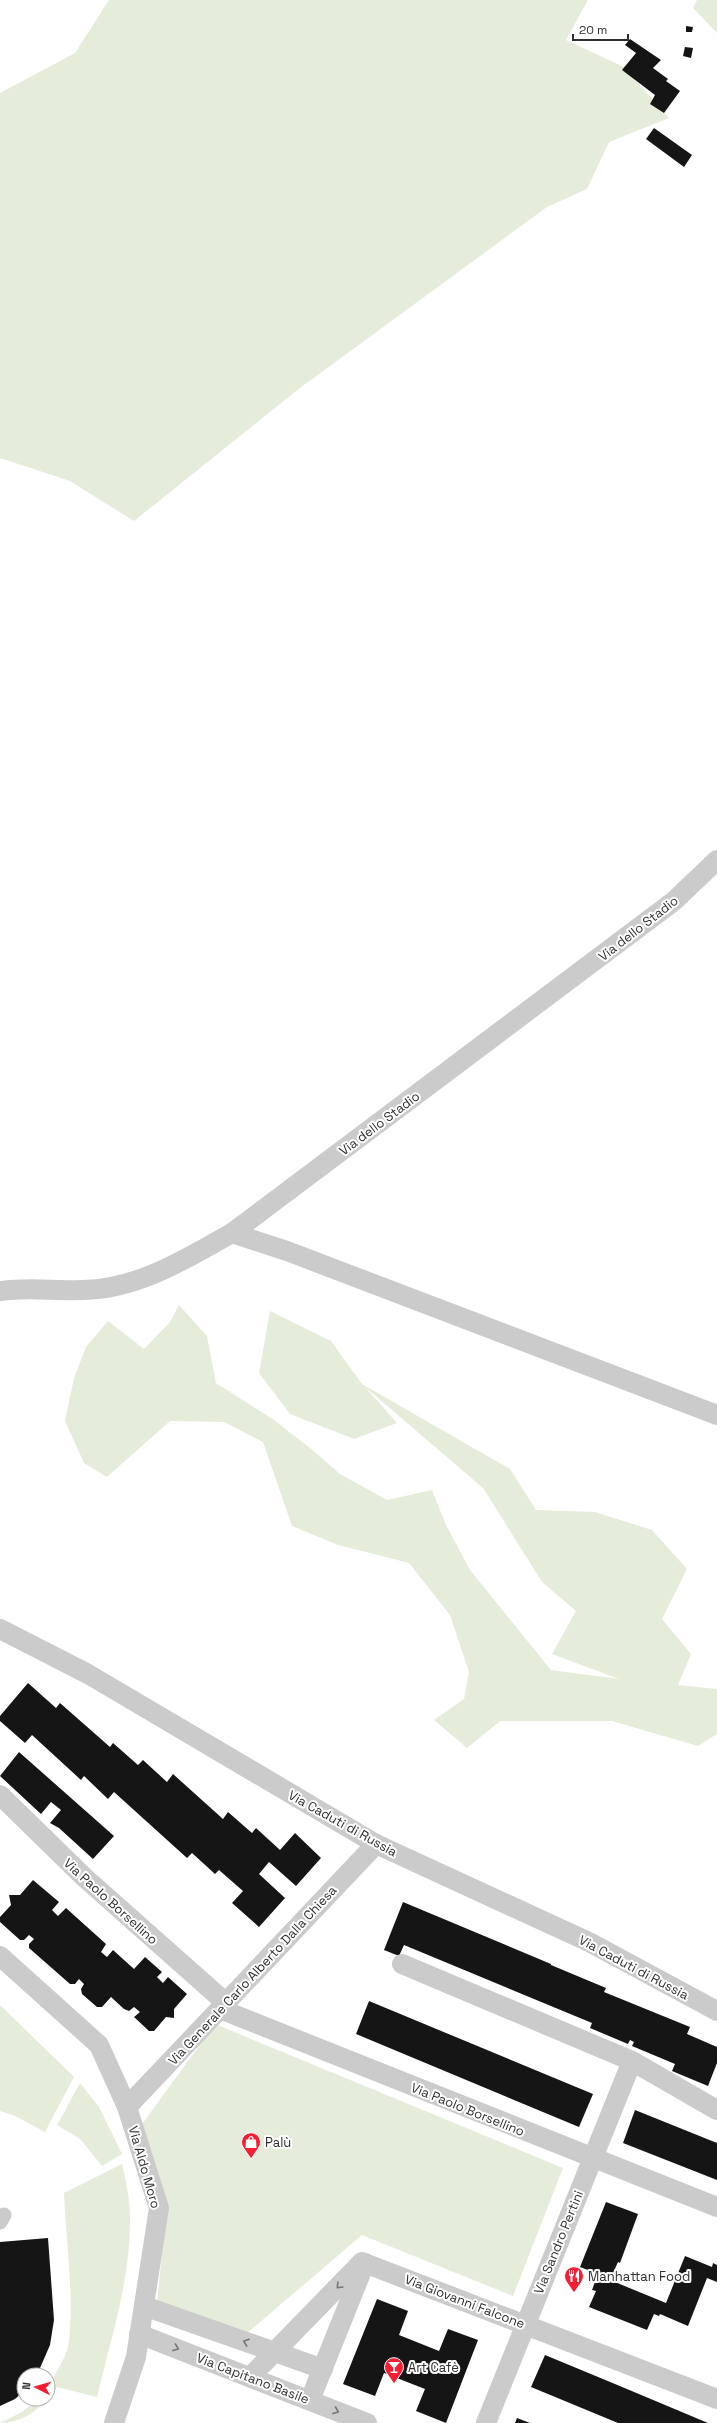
<svg xmlns="http://www.w3.org/2000/svg" width="717" height="2423" viewBox="0 0 717 2423" font-family="'Space Grotesk',sans-serif">
	<rect width="100%" height="100%" fill="#fff"/>
	<g fill="#e5edda">
		<path d="M109,0H588L566,40L624,67L669,118L609,142L587,189L547,207L300,388L134,521L70,481L0,458V93L75,53Z"/>
		<path d="M697,0H717V33L693,8Z"/>
		<path d="M179,1305L207,1336L216,1383L274,1420L310,1448L340,1474L387,1500L432,1490L446,1525L470,1570L551,1670L619,1679L552,1654L576,1611L542,1582L483,1488L365,1387L397,1423L354,1439L290,1414L259,1373L270,1311L331,1341L362,1384L510,1469L536,1510L595,1512L652,1530L687,1569L662,1619L691,1654L678,1685L717,1689V1734L698,1746L612,1721H500L467,1748L434,1720L464,1699L469,1672L450,1615L409,1563L338,1545L292,1526L263,1442L224,1422L170,1421L107,1477L84,1463L65,1421L74,1378L86,1347L108,1321L144,1349L170,1322Z"/>
		<path d="M0,2005L74,2077L45,2132L15,2116L0,2111Z"/>
		<path d="M215,2024L563,2168L513,2296L362,2235L245,2335L157,2303L167,2202L137,2131Z"/>
		<path d="M80,2083L99,2107L122,2154L102,2166L80,2139L57,2125Z"/>
		<path d="M122,2164C126,2181 130,2200 130,2218C131,2278 111,2338 97,2397L57,2387L48,2398C48,2378 67,2362 69,2341C74,2296 66,2239 64,2193Z"/>
		<path d="M38,2399H47C34,2414 19,2423 0,2423L22,2412Z"/>
	</g>
	<g fill="#151515">
		<path d="M686,26L693,27L692,32H686Z"/>
		<path d="M630,39L661,60L653,68L668,79L666,81L680,91L664,113L650,104L655,95L622,70L636,53L625,45Z"/>
		<path d="M685,47L693,48L691,58L683,56Z"/>
		<path d="M654,128L692,155L684,167L646,139Z"/>
		<path d="M28,1683L56,1708L60,1703L110,1747L113,1743L138,1765L143,1760L167,1782L173,1774L223,1819L228,1812L252,1833L256,1828L280,1850L295,1833L321,1858L296,1886L269,1862L259,1874L285,1898L259,1927L232,1903L243,1891L219,1870L215,1874L192,1853L187,1858L114,1792L108,1799L84,1776L81,1780L32,1735L25,1743L0,1721V1716Z"/>
		<path d="M19,1752L114,1836L93,1859L59,1828L50,1823L61,1810L51,1802L41,1814L0,1776Z"/>
		<path d="M33,1880L59,1902L52,1910L58,1916L66,1908L106,1944L101,1952L107,1957L113,1950L134,1969L145,1957L162,1972L157,1977L163,1983L168,1977L187,1994L174,2009V2018L166,2017L154,2031H149L134,2017L140,2012L134,2007L129,2011L124,2009L111,1997L102,2007H97L82,1994L81,1989L84,1984L79,1979L75,1984H70L29,1948V1944L34,1939L29,1935L24,1940H20L0,1922V1917L11,1905L9,1895H20Z"/>
		<path d="M403,1902L551,1964V1965L606,1988L604,1992L690,2027L687,2034L717,2047V2063L708,2086L672,2071L675,2064L632,2046L634,2042L630,2040L628,2044L590,2028L592,2023L404,1945L399,1956L384,1950Z"/>
		<path d="M369,2001L593,2094L579,2127L356,2034Z"/>
		<path d="M635,2110L717,2143V2180L623,2143Z"/>
		<path d="M606,2202L638,2214L620,2263L618,2262L610,2280L666,2303L685,2256L712,2267L713,2263L717,2265V2282L707,2278L688,2326L660,2314L659,2316L654,2314L647,2330L589,2307L596,2291L592,2290L598,2274L580,2267Z"/>
		<path d="M48,2238L54,2320L50,2345L37,2375H24V2391L15,2399L0,2406V2242Z"/>
		<path d="M377,2299L408,2311L399,2335L439,2351L448,2329L478,2340L446,2423L416,2411L425,2389L384,2373L375,2396L343,2384Z"/>
		<path d="M545,2355L615,2384L708,2423H618L531,2387Z"/>
		<path d="M517,2418L530,2423H515Z"/>
	</g>
	<g fill="none" stroke-linecap="round" stroke-linejoin="round">
		<path stroke="#cbcbcb" stroke-width="15" d="M0,2222L4,2215"/>
		<g stroke="#cbcbcb" stroke-width="20">
			<path d="M232,1233L287,1251L717,1415"/>
			<path d="M0,1291C27,1287 55,1291 83,1290C139,1289 185,1259 232,1233L674,901L717,860"/>
			<path d="M0,1629L88,1674L376,1844L589,1942L717,2011"/>
			<path d="M0,1795L84,1877L226,2003"/>
			<path d="M0,1956L99,2045L127,2107L159,2208L136,2357L114,2423"/>
			<path d="M402,1964L632,2061L717,2110"/>
			<path d="M220,2009L717,2207"/>
			<path d="M127,2107L376,1844"/>
			<path d="M144,2306L323,2369"/>
			<path d="M139,2334L367,2423"/>
			<path d="M250,2377L362,2262L717,2399"/>
			<path d="M310,2400L365,2263"/>
			<path d="M486,2423L632,2061"/>
		</g>
	</g>
	<defs><path id="oneway-chevron" d="M-2-3.5L2.5 0L-2 3.5" fill="none" stroke-width="1.6" stroke-linecap="round" stroke-linejoin="round"/></defs>
	<g stroke="#757575">
		<use href="#oneway-chevron" transform="translate(339 2286) rotate(134)"/>
		<use href="#oneway-chevron" transform="translate(246 2342) rotate(-161)"/>
		<use href="#oneway-chevron" transform="translate(176 2348) rotate(21)"/>
		<use href="#oneway-chevron" transform="translate(336 2411) rotate(22)"/>
	</g>
	<defs>
		<symbol id="shop-pin" viewBox="-11 -11 22 30"><path d="M0 17L-7.5 6A9.5 9.5 0 1 1 7.5 6Z" fill="#f71e34" stroke="#fff"/><path d="M-5-2.5h2.3a2.7 3.5 0 0 1 5.4 0H5L5.5 6h-11ZM-1.5-2.5h3a1.5 2.3 0 0 0-3 0Z" fill="#fff"/></symbol>
		<symbol id="restaurant-pin" viewBox="-11 -11 22 30"><path d="M0 17L-7.5 6A9.5 9.5 0 1 1 7.5 6Z" fill="#f71e34" stroke="#fff"/><path d="M-5-6h1v4h1v-4h1v4h1v-4h1v5L-1.5 .5V6h-2V.5L-5-1ZM5-6V6H3V1.5H1.5Q1.5-4 5-6Z" fill="#fff"/></symbol>
		<symbol id="bar-pin" viewBox="-11 -11 22 30"><path d="M0 17L-7.5 6A9.5 9.5 0 1 1 7.5 6Z" fill="#f71e34" stroke="#fff"/><path d="M-6-5H6L.8 .8V4.5H3.5V6h-7V4.5H-.8V.8Z" fill="#fff"/></symbol>
	</defs>
	<g fill-rule="evenodd">
		<use href="#shop-pin" x="240" y="2131" width="22" height="30"/>
		<use href="#restaurant-pin" x="563" y="2265" width="22" height="30"/>
		<use href="#bar-pin" x="383" y="2356" width="22" height="30"/>
	</g>
	<g text-anchor="middle" stroke-width="4" stroke-linejoin="round" paint-order="stroke">
		<g font-size="13" fill="#2e2e2e" stroke="#fff">
			<text transform="translate(638 928) rotate(-38)" y="5">Via dello Stadio</text>
			<text transform="translate(379 1123) rotate(-37)" y="5">Via dello Stadio</text>
			<text transform="translate(343 1823) rotate(29)" y="5">Via Caduti di Russia</text>
			<text transform="translate(111 1901) rotate(42)" y="5">Via Paolo Borsellino</text>
			<text transform="translate(634 1967) rotate(28)" y="5">Via Caduti di Russia</text>
			<text transform="translate(252 1975) rotate(-47)" y="5">Via Generale Carlo Alberto Dalla Chiesa</text>
			<text transform="translate(468 2109) rotate(22)" y="5">Via Paolo Borsellino</text>
			<text transform="translate(145 2167) rotate(74)" y="5">Via Aldo Moro</text>
			<text transform="translate(558 2242) rotate(-68)" y="5">Via Sandro Pertini</text>
			<text transform="translate(465 2301) rotate(21)" y="5">Via Giovanni Falcone</text>
			<text transform="translate(253 2378) rotate(21)" y="5">Via Capitano Basile</text>
		</g>
		<g font-size="13" fill="#2e2e2e" stroke="#fff" text-anchor="start">
			<text x="265" y="2147">Palù</text>
			<text x="588" y="2281">Manhattan Food</text>
			<text x="408" y="2372">Art Cafè</text>
		</g>
	</g>
	<g transform="translate(36 2387) rotate(276)"><circle r="19" fill="#ffffff" stroke="#ababab"/>
	<path d="M0-3L7 15L0 10L-7 15Z" fill="#f71e34"/>
	<text y="-6" font-size="11" font-weight="bold" text-anchor="middle" fill="#2e2e2e">N</text>
	</g>
	<path d="M573 34v6h55v-6" fill="none" stroke="#2e2e2e" stroke-width="2"/>
	<text x="579" y="34" font-size="12" fill="#2e2e2e" stroke="#ffffff" stroke-width="3" paint-order="stroke">20 m</text>
</svg>
